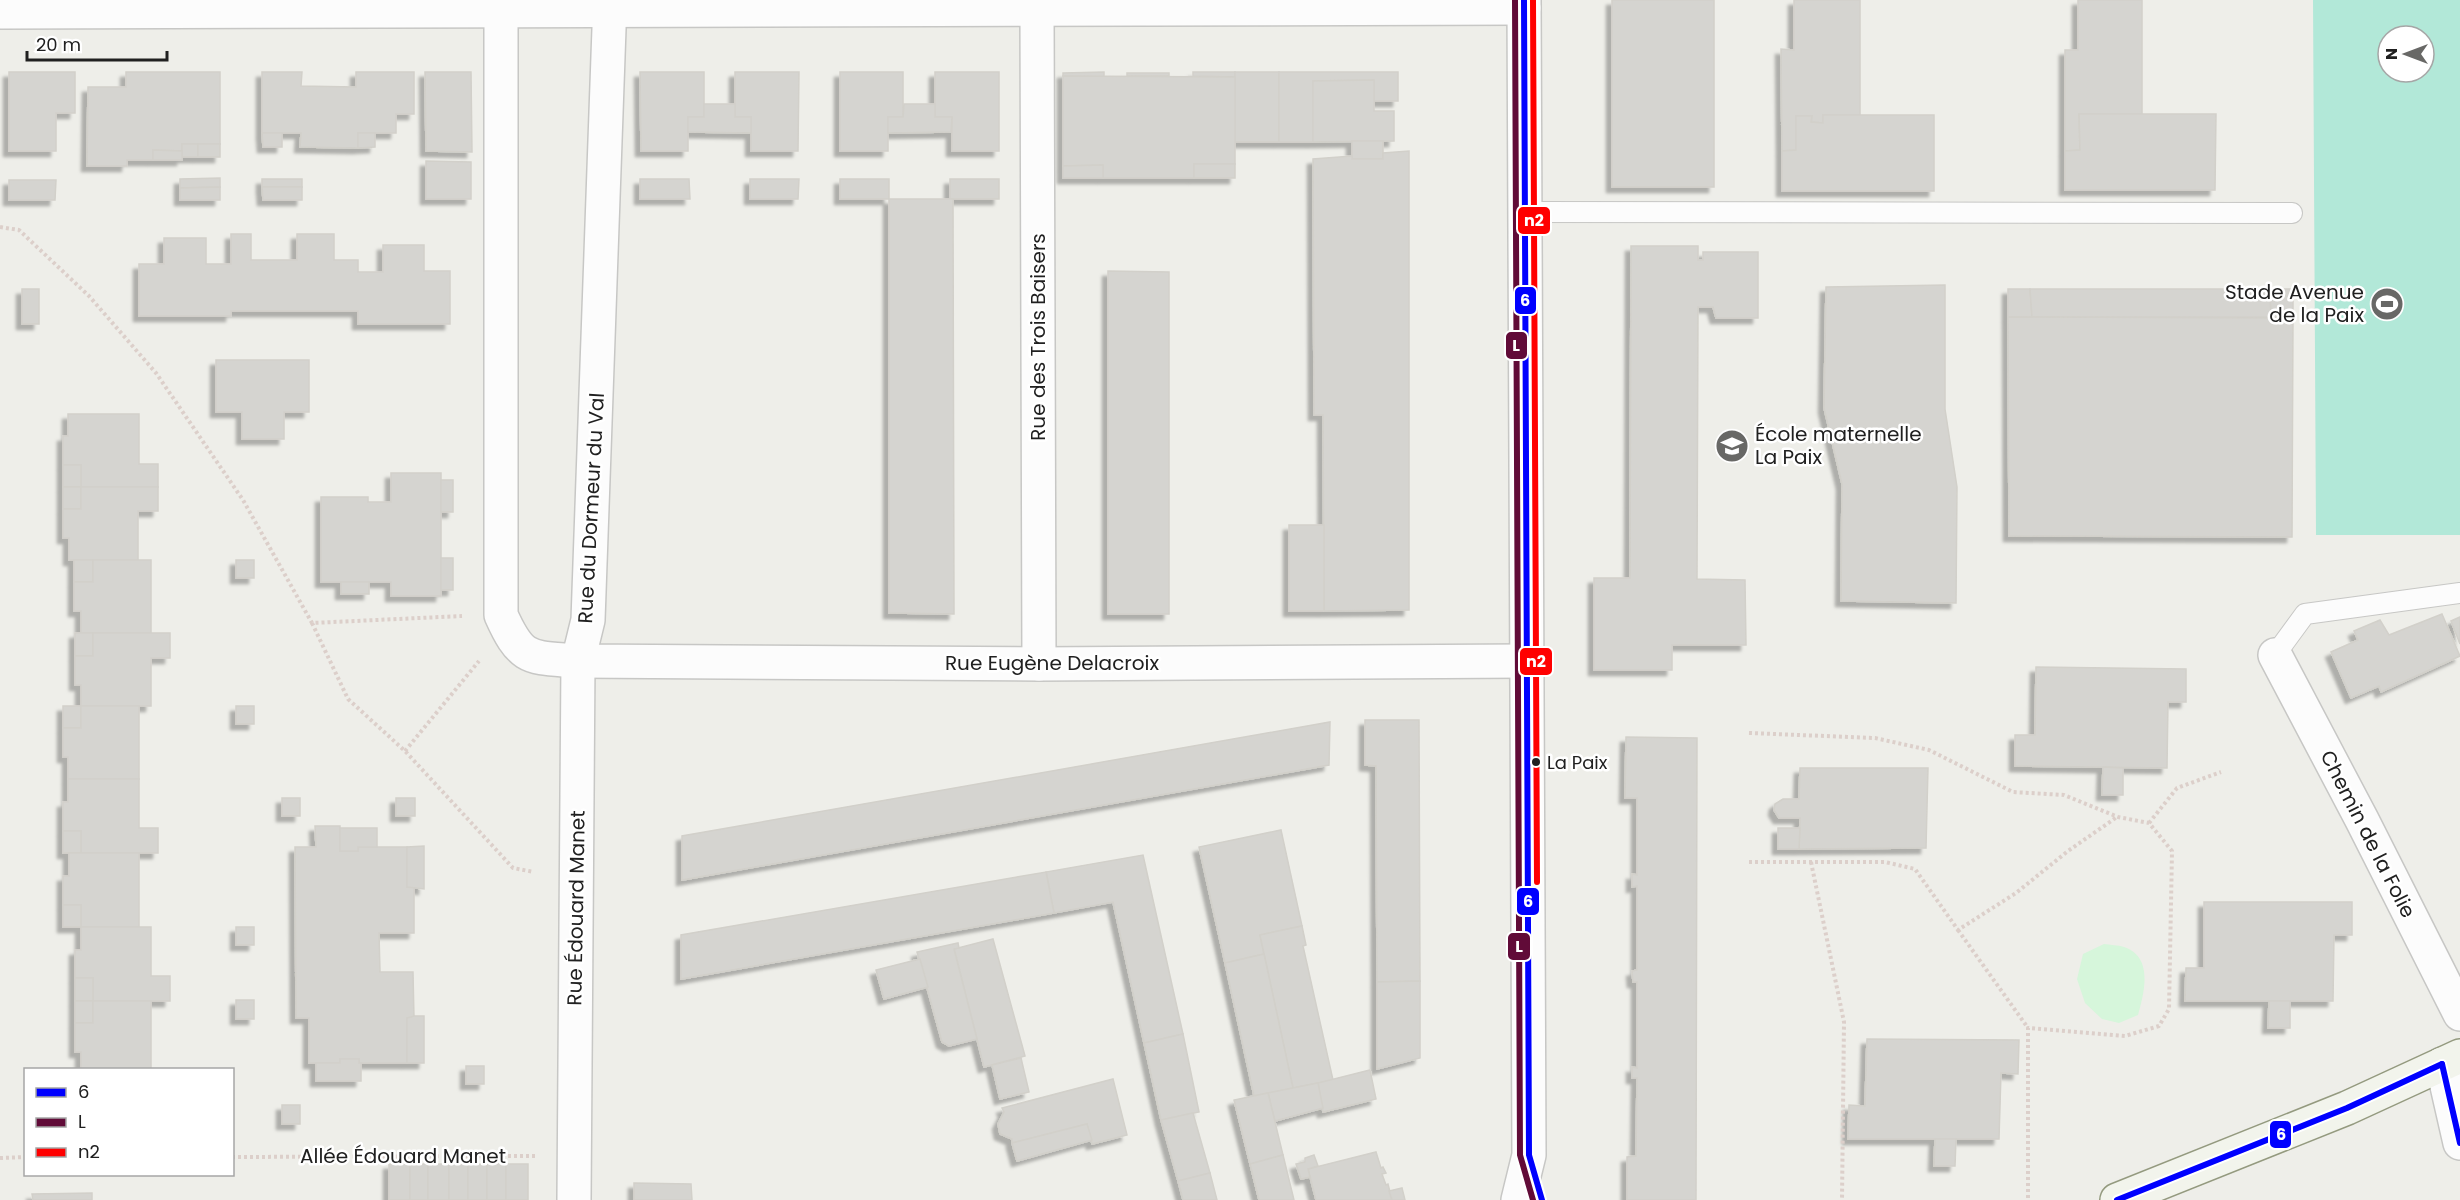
<svg xmlns="http://www.w3.org/2000/svg" width="2460" height="1200" viewBox="0 0 2460 1200" font-family="Poppins,sans-serif">
	<defs>
		<filter id="shadow"><feDropShadow dx="-5.5" dy="5.5" stdDeviation="1.5" flood-color="#0004"/></filter>
	</defs>
	<rect width="100%" height="100%" fill="#eeeee9"/>
	<path fill="#d6f6db" d="M2104,944C2110,945 2118,945 2124,947C2154,957 2144,993 2138,1015L2119,1023L2102,1019L2085,1003L2077,979L2083,954Z"/>
	<path fill="#b2e8d8" fill-rule="evenodd" d="M2313,0H2460V535H2316ZM2388,36H2424V72H2388Z"/>
	<g fill="#d5d4d0" stroke="#d2d0ca" stroke-width="1.5" filter="url(#shadow)">
		<rect x="1612" y="0" width="102" height="187"/>
		<path d="M1794,0H1860V115H1823V123L1811,122L1812,116H1796V150L1782,151L1781,49L1794,50Z"/>
		<path d="M2078,0H2142V114H2079L2080,150L2065,151V50H2078Z"/>
		<path d="M9,72H75V113H56V151H9Z"/>
		<path d="M126,72H220V144H182V151L153,150V160H127V166H87L88,87H126Z"/>
		<path d="M262,72H302L301,86L356,87V72H414V114H396V133H358V148L300,147L301,133H262Z"/>
		<path d="M425,72H471L472,152L426,151Z"/>
		<path d="M640,72H704V117H688V151H641Z"/>
		<path d="M735,72H799L798,151H751V117H735Z"/>
		<path d="M840,72H903V117H888V151H840Z"/>
		<path d="M935,72H999V151H952V117H935Z"/>
		<path d="M1104,72V77L1063,76V73Z"/>
		<path d="M1193,72H1235V77L1193,76Z"/>
		<rect x="1235" y="72" width="44" height="70"/>
		<path d="M1279,72H1398V101H1374V80L1313,81V142H1279Z"/>
		<rect x="1127" y="73" width="42" height="3"/>
		<path d="M1063,76L1235,77V164H1194V178H1103V165L1063,166Z"/>
		<path d="M1374,80V111H1394V141L1313,142V81Z"/>
		<path d="M704,104H735V117H751V133L688,132V117H704Z"/>
		<path d="M904,104H935V117H952L951,132L888,133V117H903Z"/>
		<path d="M2079,114H2216L2215,190H2065V151L2080,150Z"/>
		<path d="M1823,115H1934V191H1782V151L1796,150V116H1812L1811,122L1823,123Z"/>
		<path d="M262,133H282V147H263Z"/>
		<path d="M358,133H375V147L358,148Z"/>
		<rect x="1352" y="141" width="31" height="18"/>
		<rect x="182" y="144" width="16" height="13"/>
		<rect x="198" y="144" width="22" height="13"/>
		<path d="M153,150L182,151V160H153Z"/>
		<path d="M1409,151V610L1324,611L1323,415H1314L1313,159L1352,156V159H1383V153Z"/>
		<path d="M426,161L471,162V199H426Z"/>
		<rect x="1194" y="164" width="41" height="14"/>
		<path d="M1103,165V178H1063V166Z"/>
		<path d="M220,178V187L180,188V179Z"/>
		<rect x="262" y="179" width="40" height="8"/>
		<path d="M640,179H689L690,199H640Z"/>
		<path d="M750,179H799L798,199H750Z"/>
		<rect x="840" y="179" width="49" height="20"/>
		<rect x="950" y="179" width="49" height="20"/>
		<path d="M9,180H56L55,200H9Z"/>
		<path d="M220,187V200H180V188Z"/>
		<path d="M262,187H302V200H263Z"/>
		<path d="M889,199H953L954,614L889,613Z"/>
		<path d="M231,234H251V260H297V234H334V260H358V272H383V245H424V271H450V324H358V311H231V316H139V264H164V238H206V264H231Z"/>
		<path d="M1631,246H1698V260H1703V252H1758V318H1716L1713,307H1698L1697,579L1745,580L1746,645H1672V670H1594V578H1630Z"/>
		<path d="M1108,271L1169,272V614H1108Z"/>
		<path d="M1945,285V409L1957,487L1956,603L1841,601L1842,484L1824,408L1826,287Z"/>
		<rect x="22" y="289" width="17" height="35"/>
		<path d="M2008,289H2030L2032,317H2008Z"/>
		<path d="M2030,289H2270L2271,317H2032Z"/>
		<path d="M2270,289H2293V318L2271,317Z"/>
		<path d="M2008,317L2293,318L2292,537L2009,536Z"/>
		<path d="M216,360H309V412H284V439H242V412H216Z"/>
		<path d="M68,414H139V464H158V487H81V465H63V436H68Z"/>
		<rect x="63" y="465" width="18" height="22"/>
		<path d="M391,473H441V596H391V582H321V497H368V502H391Z"/>
		<rect x="441" y="480" width="12" height="32"/>
		<rect x="63" y="487" width="18" height="22"/>
		<path d="M81,487H158V511H138V560H69V538H63V509H81Z"/>
		<rect x="1289" y="525" width="35" height="86"/>
		<rect x="441" y="558" width="12" height="32"/>
		<rect x="74" y="560" width="19" height="22"/>
		<path d="M93,560H151V633H81V611H74V582H93Z"/>
		<rect x="236" y="560" width="18" height="18"/>
		<rect x="341" y="582" width="28" height="12"/>
		<path d="M2442,614L2460,656L2381,692L2379,686L2351,698L2331,652L2358,640L2354,631L2380,620L2389,635Z"/>
		<path d="M2460,617V644L2451,621Z"/>
		<rect x="75" y="633" width="18" height="23"/>
		<path d="M93,633H170V658H151V706H81V685H75V656H93Z"/>
		<path d="M2036,667L2186,669V702H2168L2167,768L2015,766V735H2035Z"/>
		<rect x="63" y="706" width="18" height="22"/>
		<path d="M81,706H139V779H68V757H63V728H81Z"/>
		<rect x="236" y="706" width="18" height="18"/>
		<path d="M1365,720H1419L1420,981L1377,982L1376,766L1365,765Z"/>
		<path d="M1330,722L1329,765L682,880V836Z"/>
		<path d="M1626,737L1697,738L1696,1200H1627V1157L1636,1156L1637,1078H1632V1067L1637,1068V982H1633L1632,971L1637,970V886L1632,887V874L1637,875V798H1625Z"/>
		<path d="M2103,767L2123,768V795H2102Z"/>
		<path d="M1800,768H1928L1926,848L1799,849L1800,818H1779L1774,810L1775,804L1783,799H1799Z"/>
		<path d="M68,779H139V828H158V853H81V831H63V802H68Z"/>
		<rect x="282" y="798" width="18" height="18"/>
		<rect x="396" y="798" width="19" height="18"/>
		<path d="M315,826H340V851H358V847H407V887H414V933H379L380,972H413L414,1018H407V1063H359V1059H340V1063H309V1018H296L295,847H316Z"/>
		<path d="M340,828H377V847H358V851H340Z"/>
		<path d="M1778,828H1800L1799,849H1778Z"/>
		<path d="M1281,830L1302,926L1260,935L1264,954L1225,963L1199,847Z"/>
		<rect x="63" y="831" width="18" height="22"/>
		<path d="M424,846V889L407,887V847Z"/>
		<path d="M69,853H139V927H81V905H63V876H69Z"/>
		<path d="M1143,855L1183,1034L1144,1043L1113,902L1054,913L1046,872Z"/>
		<path d="M1046,872L1054,913L681,979V935Z"/>
		<path d="M2204,902H2352V935H2334L2333,1001H2185L2186,968H2204Z"/>
		<rect x="63" y="905" width="18" height="22"/>
		<path d="M1302,926L1306,945L1303,946L1333,1080L1293,1088L1260,935Z"/>
		<path d="M81,927H151V976H170V1001H93V978H75V950H81Z"/>
		<rect x="236" y="927" width="18" height="18"/>
		<path d="M993,939L1025,1056L984,1067L954,949Z"/>
		<path d="M958,943L959,948L954,949L977,1039L949,1046L942,1042L917,952Z"/>
		<path d="M1264,954L1293,1088L1254,1096L1225,963Z"/>
		<path d="M920,959L928,987L884,999L876,970Z"/>
		<rect x="75" y="978" width="18" height="23"/>
		<path d="M1420,981V1058L1377,1069V982Z"/>
		<rect x="236" y="1000" width="18" height="19"/>
		<rect x="75" y="1001" width="18" height="22"/>
		<path d="M93,1001H151V1070H81V1052H75V1023H93Z"/>
		<path d="M2269,1001H2290V1028H2268Z"/>
		<path d="M414,1016H424V1063H407V1018Z"/>
		<path d="M1183,1034L1199,1112L1161,1120L1144,1043Z"/>
		<path d="M1867,1039L2019,1040L2018,1074L2001,1073L1999,1139H1848L1849,1105L1865,1106Z"/>
		<path d="M1021,1058L1029,1092L1000,1099L992,1065Z"/>
		<path d="M340,1059H359V1063H361V1081H316V1063H340Z"/>
		<rect x="466" y="1066" width="18" height="18"/>
		<path d="M1370,1070L1376,1099L1323,1112L1318,1083Z"/>
		<path d="M1113,1079L1127,1135L1092,1144L1087,1124L1012,1143V1139L1000,1134L998,1124L1004,1112L1002,1108Z"/>
		<path d="M1318,1083L1323,1108L1275,1121L1268,1093Z"/>
		<path d="M1268,1093L1283,1155L1250,1164L1234,1100Z"/>
		<rect x="282" y="1105" width="18" height="19"/>
		<path d="M1193,1113L1210,1173L1178,1181L1161,1120Z"/>
		<path d="M1087,1124L1092,1140L1017,1161L1012,1143Z"/>
		<path d="M1935,1139H1956L1955,1166H1934Z"/>
		<path d="M1376,1152L1381,1168L1383,1167L1386,1173L1382,1174L1386,1185L1388,1184L1392,1200H1316L1308,1169Z"/>
		<path d="M1283,1155L1294,1200H1259L1250,1164Z"/>
		<path d="M1314,1155L1318,1166L1308,1169L1310,1177L1301,1179L1296,1164L1305,1162V1158Z"/>
		<rect x="389" y="1164" width="21" height="36"/>
		<rect x="410" y="1164" width="18" height="36"/>
		<rect x="428" y="1164" width="21" height="36"/>
		<rect x="449" y="1164" width="19" height="36"/>
		<rect x="468" y="1164" width="19" height="36"/>
		<rect x="487" y="1164" width="19" height="36"/>
		<rect x="506" y="1164" width="22" height="36"/>
		<path d="M1210,1173L1217,1200H1183L1178,1181Z"/>
		<path d="M634,1183L691,1184L692,1200H634Z"/>
		<path d="M1402,1188L1405,1200H1392L1389,1191Z"/>
		<path d="M92,1193V1200H33L32,1194Z"/>
	</g>
	<g fill="none" stroke-linecap="round" stroke-linejoin="round">
		<defs>
			<g id="lane">
				<path d="M1525,212L2292,213"/>
				<path d="M2275,655L2305,614L2460,593"/>
			</g>
			<g id="street">
				<path d="M1037,9L1039,664"/>
				<path d="M501,11V615C522,662 530,657 578,661L1039,664L1527,661"/>
				<path d="M0,12L1524,8"/>
				<path d="M2275,655L2362,820L2460,1014"/>
				<path d="M2442,1064L2460,1143"/>
				<path d="M574,1200L578,661L588,620L610,0"/>
				<path d="M1518,1200L1529,1155L1524,0"/>
			</g>
			<path id="secondary" d="M2117,1200L2347,1108L2460,1056"/>
		</defs>
		<use href="#lane" stroke="#c7c7c5" stroke-width="22"/>
		<use href="#street" stroke="#c7c7c5" stroke-width="36"/>
		<use href="#secondary" stroke="#949a7f" stroke-width="36"/>
		<g stroke="#dccfca" stroke-width="4" stroke-dasharray="3 3" stroke-linecap="butt">
			<path d="M0,227L19,230L89,296L156,373L243,500L312,623L462,616"/>
			<path d="M312,623L348,699L405,751L513,868L534,872"/>
			<path d="M1749,733L1875,738L1929,750L2013,792L2064,795L2118,817L2149,823L2172,851L2169,1009L2159,1026L2125,1036L2028,1028V1200"/>
			<path d="M405,751L479,661"/>
			<path d="M2149,823L2177,788L2221,772"/>
			<path d="M1749,862H1885L1915,869L1958,930L2016,893L2068,851L2117,817"/>
			<path d="M1811,862L1844,1022L1842,1200"/>
			<path d="M1958,930L2028,1028"/>
			<path d="M232,1157L535,1156"/>
			<path d="M0,1158L26,1157"/>
		</g>
		<use href="#lane" stroke="#fcfcfc" stroke-width="20"/>
		<use href="#street" stroke="#fcfcfc" stroke-width="33"/>
		<use href="#secondary" stroke="#f2f4ec" stroke-width="33"/>
		<defs>
			<g id="bus-1">
				<path d="M1524,0L1529,1155L1542,1200"/>
				<path d="M2442,1064L2460,1143"/>
				<path d="M2117,1200L2347,1108L2442,1064"/>
			</g>
			<path id="bus-2" d="M1515,0L1520,1155L1533,1200"/>
			<path id="bus-3" d="M1533,0L1537,882"/>
		</defs>
		<use href="#bus-1" stroke="#fff" stroke-width="10"/>
		<use href="#bus-2" stroke="#fff" stroke-width="10"/>
		<use href="#bus-3" stroke="#fff" stroke-width="10"/>
		<use href="#bus-1" stroke="#00f" stroke-width="6"/>
		<use href="#bus-2" stroke="#610b38" stroke-width="6"/>
		<use href="#bus-3" stroke="#f00" stroke-width="6"/>
	</g>
	<defs>
		<symbol id="stadium-disc" viewBox="-11 -11 22 22"><circle r="9.5" fill="#686866" stroke="#fff"/><path d="M0-5a6.5 5 0 1 0 0 10a6.5 5 0 1 0 0-10ZM-3.5-1.8h7v3.6h-7Z" fill="#fff"/></symbol>
		<symbol id="school-disc" viewBox="-11 -11 22 22"><circle r="9.5" fill="#686866" stroke="#fff"/><path d="M0-5L7-2L0 1L-7-2ZM-4 1L0 2.5L4 1V4Q0 6-4 4Z" fill="#fff"/></symbol>
	</defs>
	<g fill-rule="evenodd">
		<use href="#stadium-disc" x="2368" y="285" width="38" height="38"/>
		<use href="#school-disc" x="1713" y="427" width="38" height="38"/>
	</g>
	<circle fill="#202020" stroke="#fff" stroke-width="2" cx="1536" cy="762" r="5"/>
	<g text-anchor="middle" stroke-width="5" stroke-linejoin="round" paint-order="stroke">
		<g font-size="18" fill="#202020" stroke="#fff" text-anchor="start">
			<text x="1547" y="769">La Paix</text>
		</g>
		<g font-size="20" fill="#202020" stroke="#fff" text-anchor="end">
			<text x="2364" y="299">Stade Avenue<tspan x="2364" dy="23">de la Paix</tspan></text>
			<text x="1755" y="441" text-anchor="start">École maternelle<tspan x="1755" dy="23">La Paix</tspan></text>
		</g>
		<g font-size="20" fill="#202020" stroke="#fff">
			<text transform="translate(1038 337) rotate(-90)" y="7">Rue des Trois Baisers</text>
			<text transform="translate(591 508) rotate(-87)" y="7">Rue du Dormeur du Val</text>
			<text x="1052" y="670">Rue Eugène Delacroix</text>
			<text transform="translate(2368 834) rotate(63)" y="7">Chemin de la Folie</text>
			<text transform="translate(576 908) rotate(-89)" y="7">Rue Édouard Manet</text>
			<text x="403" y="1163">Allée Édouard Manet</text>
		</g>
	</g>
	<g stroke="#fff" stroke-width="2">
		<rect x="1517" y="206" width="34" height="29" rx="6" fill="#f00"/>
		<rect x="1514" y="286" width="23" height="29" rx="6" fill="#00f"/>
		<rect x="1505" y="331" width="23" height="29" rx="6" fill="#610b38"/>
		<rect x="1519" y="647" width="34" height="29" rx="6" fill="#f00"/>
		<rect x="1516" y="887" width="24" height="29" rx="6" fill="#00f"/>
		<rect x="1507" y="932" width="24" height="29" rx="6" fill="#610b38"/>
		<rect x="2269" y="1120" width="23" height="29" rx="6" fill="#00f"/>
	</g>
	<g font-size="16" text-anchor="middle" font-weight="bold" fill="#fff">
		<text x="1534" y="226">n2</text>
		<text x="1525" y="306">6</text>
		<text x="1516" y="351">L</text>
		<text x="1536" y="667">n2</text>
		<text x="1528" y="907">6</text>
		<text x="1519" y="952">L</text>
		<text x="2281" y="1140">6</text>
	</g>
	<rect x="24" y="1068" width="210" height="108" fill="#ffffff" stroke="#a6a6a6" stroke-width="1.5"/>
	<rect x="36" y="1088" width="30" height="9" fill="#0000ff" stroke="#a6a6a6" stroke-width="1.5"/>
	<text x="78" y="1098" font-size="18" fill="#202020">6</text>
	<rect x="36" y="1118" width="30" height="9" fill="#610b38" stroke="#a6a6a6" stroke-width="1.5"/>
	<text x="78" y="1128" font-size="18" fill="#202020">L</text>
	<rect x="36" y="1148" width="30" height="9" fill="#ff0000" stroke="#a6a6a6" stroke-width="1.5"/>
	<text x="78" y="1158" font-size="18" fill="#202020">n2</text>
	<g transform="translate(2406 54) rotate(270)"><circle r="28" fill="#ffffff" stroke="#a6a6a6" stroke-width="1.5"/>
	<path d="M0-4.5L10 22L0 15L-10 22Z" fill="#686866"/>
	<text y="-9" font-size="16" font-weight="bold" text-anchor="middle" fill="#202020">N</text>
	</g>
	<path d="M27 51v9h140v-9" fill="none" stroke="#202020" stroke-width="3"/>
	<text x="36" y="51" font-size="18" fill="#202020" stroke="#ffffff" stroke-width="4.5" paint-order="stroke">20 m</text>
</svg>
